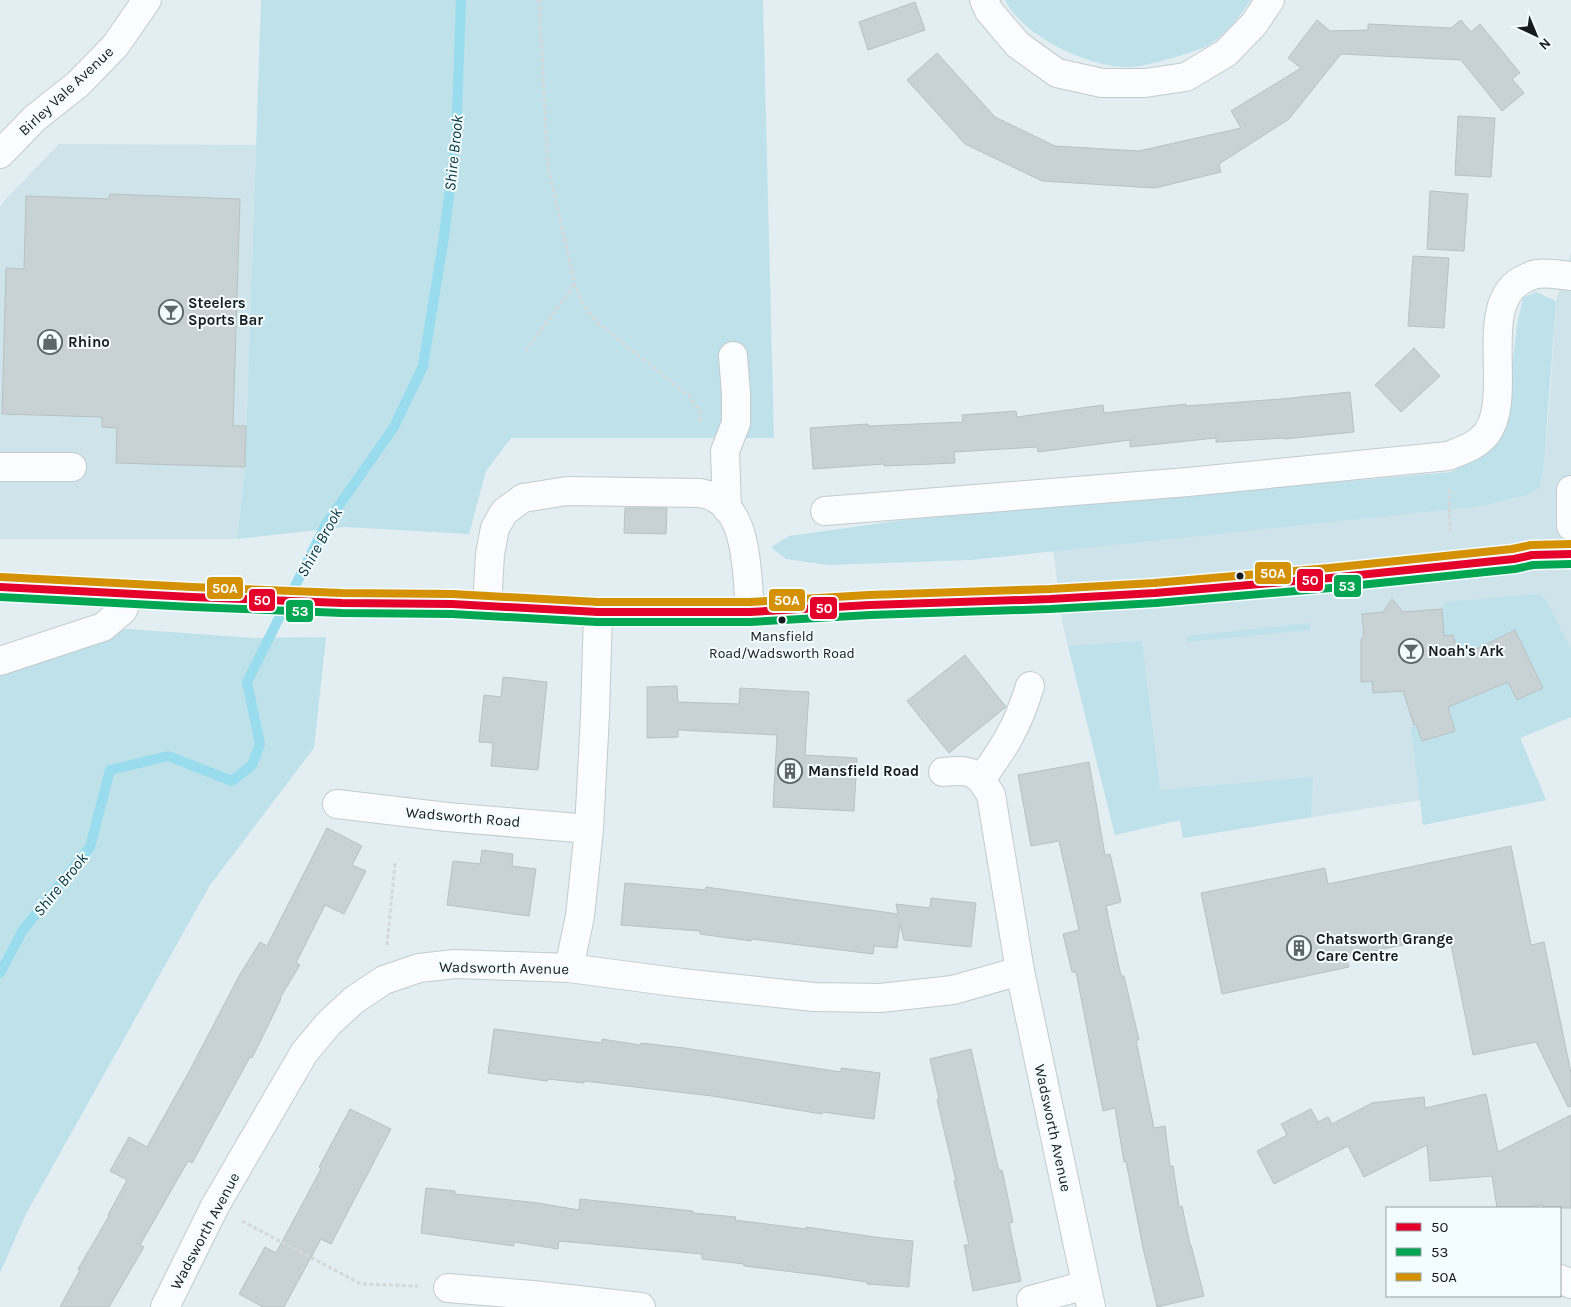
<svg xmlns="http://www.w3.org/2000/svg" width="1571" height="1307" viewBox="0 0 1571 1307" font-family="Karla,sans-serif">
	<rect width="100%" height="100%" fill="#e2eef1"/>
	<g fill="#cee4ea">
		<path d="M59,144L256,145L245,467L237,539H0V207L4,201Z"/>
		<path d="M1571,252V717L1520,738L1546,800L1423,825L1420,800L1183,838L1180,820L1115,835L1063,626L1053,550L1482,506L1513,499L1540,487L1544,463L1550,398L1556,301Z"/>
	</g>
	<g fill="#bfe1ea">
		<path d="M261,0H763L774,438H511L486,471L469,534L345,527L237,539L245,467Z"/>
		<path d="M1005,0H1251C1240,16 1225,35 1209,45C1199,51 1144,67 1132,67C1092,69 1023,37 1005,0Z"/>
		<path d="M1536,292L1556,301L1544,463L1540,487L1527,495L1482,506L971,560L829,565L786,559L771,547L789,536L904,520L1451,472L1483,456L1505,426L1517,325L1523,298Z"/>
		<path d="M1539,594L1545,599L1571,649V717L1520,738L1546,800L1423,825L1411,728L1416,724L1422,741L1455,731L1448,707L1496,687L1482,652L1460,656L1453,635L1444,636L1442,609L1445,602Z"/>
		<path d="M1310,623V630L1187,642L1186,636Z"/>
		<path d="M86,626L254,638L326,637L314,748L210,885L26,1214L0,1273V650Z"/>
		<path d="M1142,641L1160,790L1313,777L1311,817L1183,838L1180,820L1115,835L1068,646Z"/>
	</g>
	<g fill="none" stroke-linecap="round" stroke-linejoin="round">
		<path stroke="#98dcee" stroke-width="10" d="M0,973L23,930L90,847L110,770L168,756L232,781L252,765L260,744L247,682L326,524L394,427L423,366L443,243L456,141L461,0"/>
	</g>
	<g fill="#c8d1d3" stroke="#b8c1c3">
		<path d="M915,2L925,30L868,50L859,22Z"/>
		<path d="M1317,20L1330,31L1368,30V24L1451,28L1461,20L1471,32L1480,24L1520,73L1512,79L1524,93L1502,111L1461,60L1341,54L1289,119L1219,164L1221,172L1155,188L1042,181L965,144L907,80L937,53L995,117L1055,146L1139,151L1241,128L1231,111L1301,68L1288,58Z"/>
		<path d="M1458,116L1495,118L1491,177L1455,175Z"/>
		<path d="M1430,191L1468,194L1464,251L1427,249Z"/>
		<path d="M110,194L240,199L233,426H246L245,467L116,463L117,428L102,427V417L2,414L6,268L24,269L26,196L109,199Z"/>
		<path d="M1413,256L1449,258L1444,328L1408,326Z"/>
		<path d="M1414,348L1440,376L1401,412L1375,385Z"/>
		<path d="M1350,392L1354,432L1285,439L1284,438L1216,442V438L1130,447V440L1038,452L1037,447L954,452L955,463L884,466V464L813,469L810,428L868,424V426L963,422L962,415L1016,411L1017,417L1103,405L1104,413L1186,404V406L1281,399Z"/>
		<path d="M625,508H667L666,534L624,533Z"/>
		<path d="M1392,599L1403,612L1442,609L1444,636L1453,635L1460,657L1515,630L1543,688L1517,700L1508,682L1448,707L1455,731L1422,741L1416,724L1414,725L1403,691L1373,693L1372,681L1361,682V639L1364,636L1362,614L1383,612Z"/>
		<path d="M965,655L1006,707L949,753L907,701Z"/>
		<path d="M503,677L547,682L538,770L491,766L493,743L479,742L484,695L501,697Z"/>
		<path d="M677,686L678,702L739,704L740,688L809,692L805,755L857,758L854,811L773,807L777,735L678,730V737L647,738V687Z"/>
		<path d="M1089,762L1105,855L1110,854L1121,902L1106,906L1121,976H1124L1139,1040H1136L1154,1128L1165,1126L1170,1166H1173L1179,1207L1182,1206L1190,1245H1191L1204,1296L1157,1307L1143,1248L1126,1161L1124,1162L1115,1108L1103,1111L1076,972H1072L1063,934L1079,930L1059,841L1031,846L1018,775Z"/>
		<path d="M327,828L362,846L352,865L366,871L344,914L325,905L296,963L300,965L280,998L281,999L252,1058L250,1057L192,1163L188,1161L140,1245L144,1247L109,1307H60L80,1270L78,1269L109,1216L108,1215L127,1180L110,1171L129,1137L147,1147L190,1070L239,976L260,942L267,946Z"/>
		<path d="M1511,846L1531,945L1544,942L1571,1073V1106L1568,1107L1536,1042L1473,1055L1449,935L1346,957L1349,967L1222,994L1201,893L1325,868L1328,884Z"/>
		<path d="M482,850L513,854L512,866L536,869L529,916L447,905L453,861L480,864Z"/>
		<path d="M625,883L706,890V887L898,914L896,904L930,908L931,898L976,903L971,947L904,940L900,924L897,948L874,946L873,954L751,939V941L700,934V931L621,925Z"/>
		<path d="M494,1029L602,1043V1039L640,1045L641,1043L684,1048L841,1072V1068L880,1073L874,1119L823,1112L822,1114L712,1096L584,1081V1083L548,1079L547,1081L488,1073Z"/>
		<path d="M971,1049L999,1171L1002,1170L1013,1222L1009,1223L1021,1281L973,1291L964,1245H969L954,1181H956L937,1100L939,1099L930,1059Z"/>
		<path d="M1486,1094L1498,1152L1571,1115V1208H1544L1543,1205L1520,1208H1497L1492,1176L1430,1181L1427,1145L1364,1177L1348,1146L1274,1184L1257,1151L1287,1135L1281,1124L1311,1109L1318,1122L1328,1117L1332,1124L1372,1103L1424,1097L1425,1108Z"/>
		<path d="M350,1109L391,1129L331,1244L321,1239L284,1307H263L239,1294L265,1247L276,1253L321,1169L319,1167Z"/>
		<path d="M426,1188L455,1191V1194L538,1203L579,1210L580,1199L693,1211V1213L736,1217L735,1220L806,1229V1227L882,1238L913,1241L909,1287L867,1284V1282L826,1276L744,1266V1264L702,1259V1254L559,1241L558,1249L514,1242V1246L421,1233Z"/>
	</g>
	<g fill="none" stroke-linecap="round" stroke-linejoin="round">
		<defs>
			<g id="minor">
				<path d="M984,0L989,11L1018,45L1057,73L1102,83H1145L1186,77L1226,53L1254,24L1270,0"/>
				<path d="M0,154L35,118L78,84L115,46L147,0"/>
				<path d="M0,467H72"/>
				<path d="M727,509L725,451L736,423V393L733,356"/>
				<path d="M825,511L1188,482L1448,456C1463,450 1477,446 1487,433C1515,394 1474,300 1526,278C1529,277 1533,274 1537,274C1547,272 1560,275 1571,276"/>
				<path d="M487,606L490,554L495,528L504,512L523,498L567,491L700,493C705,494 711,495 715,498C749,515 747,579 750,612"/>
				<path d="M0,661L103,627L123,610L129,594"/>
				<path d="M943,772C970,769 977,771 991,795L1020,971L1091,1307"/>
				<path d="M981,779C1005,747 1018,725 1030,686"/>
				<path d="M337,804L447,817L589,829"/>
				<path d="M569,968L580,916L589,829L595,715L598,612"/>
				<path d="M1560,1279L1571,1284"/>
				<path d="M448,1288L533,1295L641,1307"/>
				<path d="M1031,1300L1086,1285"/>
				<path d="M165,1307L215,1206L304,1053L328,1024L354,1000L384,980L419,968L455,964L569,968L682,983L814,997L880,998L953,990L1020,971"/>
			</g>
			<g id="major">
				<path d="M1571,490V526"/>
				<path d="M0,587L192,597L342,603L452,604L598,612H750L870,605L1050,599L1155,593L1330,578L1514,559L1532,555L1571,554"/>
			</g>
		</defs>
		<use href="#minor" stroke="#c2cbcd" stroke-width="30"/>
		<use href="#major" stroke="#c2cbcd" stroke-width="30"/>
		<g stroke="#d4d8d8" stroke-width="3" stroke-dasharray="4 2.5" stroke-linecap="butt">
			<path d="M539,0L548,167L575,284L583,305L599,324L689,396L700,411V422"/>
			<path d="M526,351L574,285"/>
			<path d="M1449,489L1450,533"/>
			<path d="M387,945L395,863"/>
			<path d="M242,1221L361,1284L418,1286"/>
		</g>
		<use href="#minor" stroke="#fbfcfd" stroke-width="28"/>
		<use href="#major" stroke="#fbfcfd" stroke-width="28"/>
		<defs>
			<path id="bus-1" d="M0,587L192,597L342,603L452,604L598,612H750L870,605L1050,599L1155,593L1330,578L1514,559L1532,555L1571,554"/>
			<path id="bus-2" d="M0,597L192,607L342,613L452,614L597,622H750L870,615L1050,609L1156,603L1331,588L1515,569L1533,565L1571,564"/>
			<path id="bus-3" d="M1,577L192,587L342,593L453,594L598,602H750L869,595L1050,589L1154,583L1329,568L1512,549L1531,545L1571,544"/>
		</defs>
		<use href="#bus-1" stroke="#f3fcfe" stroke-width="11"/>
		<use href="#bus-2" stroke="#f3fcfe" stroke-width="11"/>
		<use href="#bus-3" stroke="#f3fcfe" stroke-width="11"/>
		<use href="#bus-1" stroke="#e4002b" stroke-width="8"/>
		<use href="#bus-2" stroke="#00a651" stroke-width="8"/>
		<use href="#bus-3" stroke="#d59104" stroke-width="8"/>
	</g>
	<defs>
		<symbol id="bar-ring" viewBox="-11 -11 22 22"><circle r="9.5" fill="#f3fcfe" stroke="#5d6668" stroke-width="1.5"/><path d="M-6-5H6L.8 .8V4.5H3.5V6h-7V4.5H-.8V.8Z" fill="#5d6668"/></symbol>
		<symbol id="shop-ring" viewBox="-11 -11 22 22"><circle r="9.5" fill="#f3fcfe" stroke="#5d6668" stroke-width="1.5"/><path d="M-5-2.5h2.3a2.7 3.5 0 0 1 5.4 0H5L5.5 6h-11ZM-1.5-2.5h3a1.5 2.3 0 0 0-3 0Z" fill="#5d6668"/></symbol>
		<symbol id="building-ring" viewBox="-11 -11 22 22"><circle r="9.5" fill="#f3fcfe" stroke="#5d6668" stroke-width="1.5"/><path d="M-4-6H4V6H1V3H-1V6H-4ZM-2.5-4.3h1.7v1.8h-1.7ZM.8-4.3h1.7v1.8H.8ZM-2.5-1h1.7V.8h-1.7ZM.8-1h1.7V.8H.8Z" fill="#5d6668"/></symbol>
	</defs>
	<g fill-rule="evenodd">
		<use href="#bar-ring" x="157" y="298" width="28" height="28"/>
		<use href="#shop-ring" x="36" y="328" width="28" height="28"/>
		<use href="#bar-ring" x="1397" y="637" width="28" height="28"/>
		<use href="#building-ring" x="776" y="757" width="28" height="28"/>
		<use href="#building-ring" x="1285" y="934" width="28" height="28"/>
	</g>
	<g fill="#151c1e" stroke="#f3fcfe" stroke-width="2">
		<circle cx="1240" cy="576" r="4.5"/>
		<circle cx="782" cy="620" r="4.5"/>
	</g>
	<g text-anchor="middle" stroke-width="4" stroke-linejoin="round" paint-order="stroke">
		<g font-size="14" fill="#151c1e" stroke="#f3fcfe">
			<text x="782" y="641">Mansfield<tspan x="782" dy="17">Road/Wadsworth Road</tspan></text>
		</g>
		<g font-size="15" fill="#151c1e" stroke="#f3fcfe">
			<text transform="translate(66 91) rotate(-43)" y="5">Birley Vale Avenue</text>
			<text transform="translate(463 817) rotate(5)" y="5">Wadsworth Road</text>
			<text transform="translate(504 968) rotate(1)" y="5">Wadsworth Avenue</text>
			<text transform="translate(1053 1128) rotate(78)" y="5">Wadsworth Avenue</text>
			<text transform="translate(205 1231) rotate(-62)" y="5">Wadsworth Avenue</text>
		</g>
		<g font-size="15" font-weight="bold" fill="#151c1e" stroke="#f3fcfe" text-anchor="start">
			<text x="188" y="308">Steelers<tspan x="188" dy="17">Sports Bar</tspan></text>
			<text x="68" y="347">Rhino</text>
			<text x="1428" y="656">Noah's Ark</text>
			<text x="808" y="776">Mansfield Road</text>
			<text x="1316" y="944">Chatsworth Grange<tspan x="1316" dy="17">Care Centre</tspan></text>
		</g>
		<g font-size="16" font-style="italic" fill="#093640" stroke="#f3fcfe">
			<text transform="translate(453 153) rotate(-84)" y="6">Shire Brook</text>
			<text transform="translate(319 542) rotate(-61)" y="6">Shire Brook</text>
			<text transform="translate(60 884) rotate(-51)" y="6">Shire Brook</text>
		</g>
	</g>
	<g stroke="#f3fcfe" stroke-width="2">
		<rect x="1254" y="561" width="38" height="24" rx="5" fill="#d59104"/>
		<rect x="1296" y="568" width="28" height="24" rx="5" fill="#e4002b"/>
		<rect x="1333" y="574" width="29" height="24" rx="5" fill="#00a651"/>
		<rect x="206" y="576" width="38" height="24" rx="5" fill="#d59104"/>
		<rect x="248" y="588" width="28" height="24" rx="5" fill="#e4002b"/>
		<rect x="768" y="588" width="38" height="24" rx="5" fill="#d59104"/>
		<rect x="809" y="596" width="29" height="24" rx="5" fill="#e4002b"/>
		<rect x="285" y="599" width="29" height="24" rx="5" fill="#00a651"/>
	</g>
	<g font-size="14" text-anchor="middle" font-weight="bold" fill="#fff">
		<text x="1273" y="578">50A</text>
		<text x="1310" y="585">50</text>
		<text x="1347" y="591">53</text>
		<text x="225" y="593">50A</text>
		<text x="262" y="605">50</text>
		<text x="787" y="605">50A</text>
		<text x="824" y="613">50</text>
		<text x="300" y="616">53</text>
	</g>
	<rect x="1386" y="1207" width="175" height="90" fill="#f3fcfe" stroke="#9aa2a4"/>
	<rect x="1396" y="1223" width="25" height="8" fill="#e4002b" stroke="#9aa2a4"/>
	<text x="1431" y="1232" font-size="15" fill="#151c1e">50</text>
	<rect x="1396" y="1248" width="25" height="8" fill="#00a651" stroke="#9aa2a4"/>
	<text x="1431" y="1257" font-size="15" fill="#151c1e">53</text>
	<rect x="1396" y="1273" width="25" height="8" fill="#d59104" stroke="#9aa2a4"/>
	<text x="1431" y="1282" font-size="15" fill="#151c1e">50A</text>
	<g transform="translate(1536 35) rotate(136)" stroke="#f3fcfe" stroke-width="4" paint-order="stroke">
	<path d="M0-4L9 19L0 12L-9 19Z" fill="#151c1e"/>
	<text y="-8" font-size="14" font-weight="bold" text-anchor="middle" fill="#151c1e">N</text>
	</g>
</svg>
